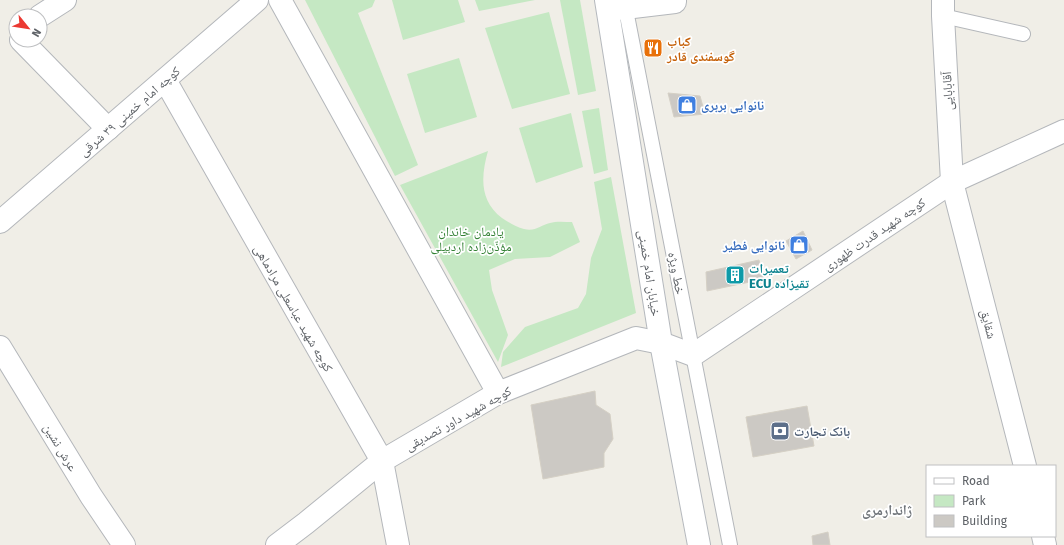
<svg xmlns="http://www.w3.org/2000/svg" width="1064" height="545" viewBox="0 0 1064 545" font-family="'Fira Sans','Noto Naskh Arabic',sans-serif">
	<rect width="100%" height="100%" fill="#f0eee7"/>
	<g fill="#c5e8c3">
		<path d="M305,0H375L372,7L358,13L418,165L395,176Z"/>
		<path d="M392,0H458L465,22L403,40Z"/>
		<path d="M475,0H535L479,11Z"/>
		<path d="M560,0H580L596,91L578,95Z"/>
		<path d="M549,12L570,94L512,109L485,28Z"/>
		<path d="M459,58L477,117L425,133L407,74Z"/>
		<path d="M599,108L608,170L594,174L582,111Z"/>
		<path d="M571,113L583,167L536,183L519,128Z"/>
		<path d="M488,151C481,176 479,200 502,218C508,222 516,227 524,229C535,232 541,225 550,223C556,221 565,222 572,222L580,242L550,257L515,259L489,270L492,290L508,335L498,362L400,185Z"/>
		<path d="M611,177L636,313L501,367L503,352L525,327L578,308L586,294L591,258L602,229L594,182Z"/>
	</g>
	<g fill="#ccc9c4" stroke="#d5d0c5">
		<path d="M668,93L700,96L705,114L674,117Z"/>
		<path d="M803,231L812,250L796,259L786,241Z"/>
		<path d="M759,260L764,279L707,291L706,272Z"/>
		<path d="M595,391L596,405L610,414L613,439L604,453V467L543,479L531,405Z"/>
		<path d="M807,406L814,446L753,457L746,417Z"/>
		<path d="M828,532L830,545H813L812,536Z"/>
	</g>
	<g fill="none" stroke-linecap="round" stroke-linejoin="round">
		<defs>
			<g id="service">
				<path d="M624,0L730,545"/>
				<path d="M943,16L1023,34"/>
			</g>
			<g id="minor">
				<path d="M280,0L498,393"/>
				<path d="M943,0V16L952,182L1025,466"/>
				<path d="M608,10L675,2V0"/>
				<path d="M40,16L65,0"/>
				<path d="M21,40L108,129"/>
				<path d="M165,80L382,461L398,545"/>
				<path d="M0,222L257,0"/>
				<path d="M0,347L91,496L124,545"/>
				<path d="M1043,536L1045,545"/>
				<path d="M277,545L306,523L382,461L498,393L636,338L661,343L693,355L952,182L1064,131"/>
			</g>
			<path id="secondary" d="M606,0L661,343L699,545"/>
		</defs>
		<use href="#service" stroke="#b4b7bb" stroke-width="16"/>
		<use href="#minor" stroke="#b4b7bb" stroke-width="24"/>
		<use href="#secondary" stroke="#b5b9be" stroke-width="24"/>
		<use href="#service" stroke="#fff" stroke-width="14"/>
		<use href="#minor" stroke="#fff" stroke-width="22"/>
		<use href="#secondary" stroke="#fff" stroke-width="22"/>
	</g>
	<defs>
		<symbol id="restaurant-square" viewBox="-11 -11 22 22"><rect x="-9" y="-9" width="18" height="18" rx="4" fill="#e8710a" stroke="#fff"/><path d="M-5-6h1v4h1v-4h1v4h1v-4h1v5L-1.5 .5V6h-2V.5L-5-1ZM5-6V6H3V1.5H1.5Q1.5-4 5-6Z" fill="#fff"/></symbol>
		<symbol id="shop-square" viewBox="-11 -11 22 22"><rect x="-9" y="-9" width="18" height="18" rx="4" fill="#3f7fe0" stroke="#fff"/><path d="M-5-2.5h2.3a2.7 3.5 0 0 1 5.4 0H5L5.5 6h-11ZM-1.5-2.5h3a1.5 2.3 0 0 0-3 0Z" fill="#fff"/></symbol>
		<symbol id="building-square" viewBox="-11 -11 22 22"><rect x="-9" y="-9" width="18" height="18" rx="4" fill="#0f9aa8" stroke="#fff"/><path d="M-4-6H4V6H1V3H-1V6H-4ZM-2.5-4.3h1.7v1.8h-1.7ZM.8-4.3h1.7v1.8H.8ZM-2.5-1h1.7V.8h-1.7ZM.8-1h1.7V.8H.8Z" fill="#fff"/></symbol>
		<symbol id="bank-square" viewBox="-11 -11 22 22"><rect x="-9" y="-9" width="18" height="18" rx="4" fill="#5c6f8a" stroke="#fff"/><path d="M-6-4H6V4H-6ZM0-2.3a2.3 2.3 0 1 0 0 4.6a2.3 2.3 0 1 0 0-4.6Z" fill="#fff"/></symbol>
	</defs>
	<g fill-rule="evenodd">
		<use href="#restaurant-square" x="642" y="37" width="22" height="22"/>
		<use href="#shop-square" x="676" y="94" width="22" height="22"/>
		<use href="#shop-square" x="788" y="234" width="22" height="22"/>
		<use href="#building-square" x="724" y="264" width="22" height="22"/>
		<use href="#bank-square" x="769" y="420" width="22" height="22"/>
	</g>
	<g text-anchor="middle" stroke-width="3.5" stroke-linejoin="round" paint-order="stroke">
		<g font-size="13" font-weight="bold" fill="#c56008" stroke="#fff" text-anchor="start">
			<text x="667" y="46">کباب<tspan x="667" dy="15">گوسفندی قادر</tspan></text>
		</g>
		<g font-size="13" fill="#5e6267" stroke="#fff">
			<text transform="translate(947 91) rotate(-93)" y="5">آقابابایی</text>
			<text transform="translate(129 111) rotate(-41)" y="5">کوچه امام خمینی ۳۹ شرقی</text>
			<text transform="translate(874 234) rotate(-34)" y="5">کوچه شهید قدرت ظهوری</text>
			<text transform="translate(650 273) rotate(81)" y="5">خیابان امام خمینی</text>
			<text transform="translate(677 273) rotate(79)" y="5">خط ویژه</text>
			<text transform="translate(294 308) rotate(60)" y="5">کوچه شهید عباسعلی مرادماهی</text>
			<text transform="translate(989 324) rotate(76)" y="5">شقایق</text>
			<text transform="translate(458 418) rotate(-29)" y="5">کوچه شهید داور تصدیقی</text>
			<text transform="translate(61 447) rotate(59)" y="5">عرش نشین</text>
		</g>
		<g font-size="13" font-weight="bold" fill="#366cbe" stroke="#fff" text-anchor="start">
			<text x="701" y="110">نانوایی بربری</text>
			<text x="785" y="250" text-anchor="end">نانوایی فطیر</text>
		</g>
		<g font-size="13" fill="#338134" stroke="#fff">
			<text x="471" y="236">یادمان خاندان<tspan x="471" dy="15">مؤذّن‌زاده اردبیلی</tspan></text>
		</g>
		<g font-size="13" font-weight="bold" fill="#0d838f" stroke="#fff" text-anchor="start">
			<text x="749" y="273">تعمیرات<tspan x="749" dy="15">ECU تقیزاده</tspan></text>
		</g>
		<g font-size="13" font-weight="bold" fill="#4e5e75" stroke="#fff" text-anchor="start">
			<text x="794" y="436">بانک تجارت</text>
		</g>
		<g font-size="14" font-weight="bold" fill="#6f7479" stroke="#fff">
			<text x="887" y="515">ژاندارمری</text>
		</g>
	</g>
	<rect x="926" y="465" width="130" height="72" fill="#ffffff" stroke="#bfc0c2"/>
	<rect x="934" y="478" width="20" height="6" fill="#ffffff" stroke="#bfc0c2"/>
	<text x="962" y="485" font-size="12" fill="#5e6267">Road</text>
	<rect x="934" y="495" width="20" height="12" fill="#c5e8c3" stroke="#bfc0c2"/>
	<text x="962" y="505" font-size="12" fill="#5e6267">Park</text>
	<rect x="934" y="515" width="20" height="12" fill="#ccc9c4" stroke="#bfc0c2"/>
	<text x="962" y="525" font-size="12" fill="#5e6267">Building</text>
	<g transform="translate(28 28) rotate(120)"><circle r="19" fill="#ffffff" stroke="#bfc0c2"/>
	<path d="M0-3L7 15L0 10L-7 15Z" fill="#eb3932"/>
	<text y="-6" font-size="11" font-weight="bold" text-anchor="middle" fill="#5e6267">N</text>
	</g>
</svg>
